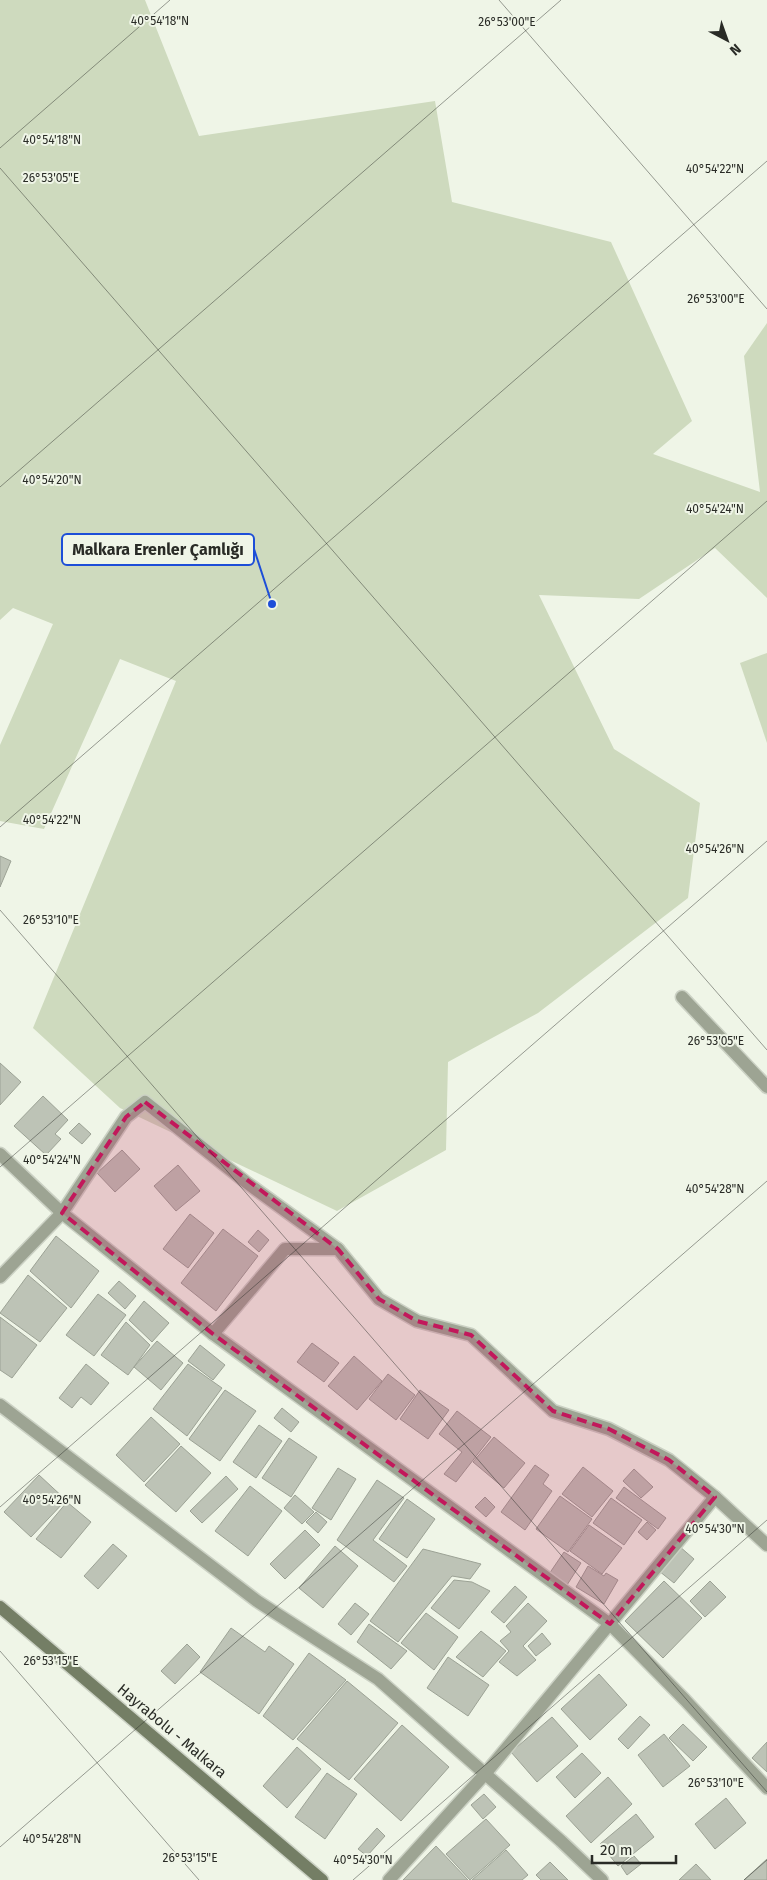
<svg xmlns="http://www.w3.org/2000/svg" width="767" height="1880" viewBox="0 0 767 1880" font-family="'Fira Sans',sans-serif">
	<rect width="100%" height="100%" fill="#eff5e7"/>
	<g fill="#cedabe">
		<path d="M0,0H145L199,136L435,101L452,202L611,242L692,421L653,454L760,492L744,356L767,323V598L715,548L639,599L539,595L614,749L700,803L688,898L538,1013L448,1062L446,1150L337,1211L120,1108L33,1028L176,681L120,659L44,829L0,821V745L53,624L13,608L0,620Z"/>
		<path d="M767,653V743L740,663Z"/>
	</g>
	<g fill="#bdc3b6" stroke="#9ca295">
		<path d="M0,856L11,861L0,887Z"/>
		<path d="M0,1063L21,1082L0,1105Z"/>
		<path d="M43,1096L68,1120L55,1134L61,1139L46,1155L14,1126Z"/>
		<path d="M79,1123L91,1134L82,1144L69,1133Z"/>
		<path d="M122,1150L140,1169L115,1192L97,1173Z"/>
		<path d="M178,1165L200,1191L176,1211L154,1186Z"/>
		<path d="M190,1214L214,1233L188,1268L163,1249Z"/>
		<path d="M223,1229L258,1256L216,1311L181,1283Z"/>
		<path d="M258,1230L269,1240L259,1252L248,1242Z"/>
		<path d="M56,1236L99,1271L71,1308L30,1271Z"/>
		<path d="M28,1275L67,1308L40,1342L0,1313Z"/>
		<path d="M119,1281L136,1296L125,1309L108,1293Z"/>
		<path d="M98,1294L126,1315L94,1356L66,1335Z"/>
		<path d="M144,1301L169,1323L152,1342L129,1320Z"/>
		<path d="M0,1317L37,1345L12,1378L0,1370Z"/>
		<path d="M126,1322L150,1345L128,1375L101,1355Z"/>
		<path d="M157,1341L183,1363L161,1390L134,1367Z"/>
		<path d="M312,1343L339,1363L324,1382L297,1362Z"/>
		<path d="M200,1345L225,1365L213,1380L188,1361Z"/>
		<path d="M354,1356L382,1381L357,1410L328,1386Z"/>
		<path d="M86,1364L109,1383L91,1405L81,1397L72,1408L59,1398Z"/>
		<path d="M188,1364L222,1388L187,1436L153,1409Z"/>
		<path d="M388,1374L415,1395L396,1420L369,1399Z"/>
		<path d="M225,1390L256,1411L220,1461L189,1439Z"/>
		<path d="M420,1390L449,1410L428,1439L400,1419Z"/>
		<path d="M282,1408L299,1422L291,1432L274,1418Z"/>
		<path d="M457,1411L491,1437L456,1482L444,1474L462,1452L439,1434Z"/>
		<path d="M151,1417L180,1444L144,1482L116,1455Z"/>
		<path d="M259,1425L282,1441L256,1478L233,1462Z"/>
		<path d="M494,1437L525,1463L504,1488L473,1462Z"/>
		<path d="M289,1438L317,1457L291,1497L262,1478Z"/>
		<path d="M181,1446L211,1473L176,1512L145,1485Z"/>
		<path d="M535,1465L549,1475L543,1484L552,1491L525,1530L501,1512Z"/>
		<path d="M583,1467L613,1491L592,1517L562,1494Z"/>
		<path d="M338,1468L356,1479L331,1520L312,1508Z"/>
		<path d="M634,1469L653,1487L641,1498L623,1481Z"/>
		<path d="M39,1475L66,1500L31,1537L4,1512Z"/>
		<path d="M226,1476L238,1489L202,1523L190,1511Z"/>
		<path d="M377,1480L404,1498L373,1540L407,1566L394,1582L337,1540Z"/>
		<path d="M250,1486L282,1511L248,1556L215,1531Z"/>
		<path d="M624,1487L666,1518L658,1529L616,1498Z"/>
		<path d="M295,1495L314,1512L302,1524L284,1508Z"/>
		<path d="M560,1496L592,1519L568,1552L536,1529Z"/>
		<path d="M485,1497L495,1507L486,1517L475,1507Z"/>
		<path d="M611,1498L642,1520L624,1545L593,1523Z"/>
		<path d="M407,1499L435,1519L407,1558L379,1539Z"/>
		<path d="M67,1502L91,1522L61,1558L36,1539Z"/>
		<path d="M316,1512L327,1522L318,1533L306,1522Z"/>
		<path d="M647,1522L656,1530L647,1540L638,1532Z"/>
		<path d="M589,1525L622,1548L602,1574L570,1551Z"/>
		<path d="M305,1530L320,1545L285,1579L270,1564Z"/>
		<path d="M113,1544L127,1556L98,1589L84,1576Z"/>
		<path d="M335,1546L358,1566L323,1608L299,1588Z"/>
		<path d="M679,1546L694,1559L674,1583L659,1571Z"/>
		<path d="M423,1549L481,1564L470,1579L452,1576L398,1642L370,1621Z"/>
		<path d="M564,1552L581,1563L567,1585L549,1574Z"/>
		<path d="M588,1566L604,1576L606,1573L618,1580L604,1604L576,1587Z"/>
		<path d="M454,1580L472,1582L490,1591L459,1629L431,1608Z"/>
		<path d="M664,1581L702,1618L663,1658L625,1621Z"/>
		<path d="M710,1581L726,1597L705,1617L690,1601Z"/>
		<path d="M515,1586L527,1597L504,1623L491,1612Z"/>
		<path d="M355,1603L369,1614L351,1635L338,1624Z"/>
		<path d="M528,1603L547,1621L523,1646L536,1660L517,1676L499,1662L509,1651L500,1641L511,1632L506,1626Z"/>
		<path d="M426,1613L458,1637L434,1670L401,1643Z"/>
		<path d="M369,1624L407,1651L391,1669L357,1642Z"/>
		<path d="M231,1628L265,1652L269,1646L294,1664L259,1714L200,1672Z"/>
		<path d="M481,1631L506,1651L483,1677L456,1657Z"/>
		<path d="M542,1633L551,1644L536,1656L528,1646Z"/>
		<path d="M187,1644L200,1657L175,1684L161,1671Z"/>
		<path d="M309,1653L346,1680L293,1740L263,1716Z"/>
		<path d="M448,1657L489,1685L468,1716L427,1688Z"/>
		<path d="M599,1674L627,1705L590,1740L561,1709Z"/>
		<path d="M347,1681L398,1723L349,1780L297,1739Z"/>
		<path d="M640,1716L650,1725L628,1749L618,1739Z"/>
		<path d="M552,1717L578,1746L537,1782L511,1752Z"/>
		<path d="M683,1724L707,1747L693,1761L669,1738Z"/>
		<path d="M402,1725L449,1767L401,1821L354,1779Z"/>
		<path d="M664,1734L690,1766L663,1787L638,1755Z"/>
		<path d="M767,1742V1772L752,1758Z"/>
		<path d="M297,1747L321,1769L287,1808L263,1786Z"/>
		<path d="M582,1753L601,1773L575,1798L556,1777Z"/>
		<path d="M327,1773L357,1794L325,1839L295,1817Z"/>
		<path d="M608,1777L632,1804L591,1843L566,1816Z"/>
		<path d="M484,1794L496,1807L483,1819L471,1805Z"/>
		<path d="M726,1798L746,1823L715,1849L695,1824Z"/>
		<path d="M636,1814L654,1837L618,1866L600,1844Z"/>
		<path d="M486,1819L510,1845L470,1880L446,1854Z"/>
		<path d="M377,1828L385,1836L367,1856L358,1849Z"/>
		<path d="M436,1846L468,1880H403Z"/>
		<path d="M506,1850L528,1875L522,1880H472Z"/>
		<path d="M634,1856L641,1864L627,1875L621,1866Z"/>
		<path d="M767,1859V1880H744Z"/>
		<path d="M550,1862L568,1880H541L536,1875Z"/>
		<path d="M696,1864L711,1880H679Z"/>
	</g>
	<g fill="none" stroke-linecap="round" stroke-linejoin="round">
		<defs>
			<g id="minor">
				<path d="M682,997L767,1087"/>
				<path d="M0,1154L62,1213L213,1334L610,1624L685,1700L767,1788"/>
				<path d="M0,1277L62,1213L126,1117L145,1102L247,1183L338,1249"/>
				<path d="M213,1334L285,1249H338L379,1299L417,1321L471,1335L553,1411L609,1429L669,1460L715,1497L767,1545"/>
				<path d="M0,1405L257,1601L378,1679L561,1841L602,1880"/>
				<path d="M389,1880L485,1774L715,1497"/>
			</g>
			<path id="secondary" d="M0,1607L322,1880"/>
		</defs>
		<use href="#minor" stroke="#cbd1c4" stroke-width="15"/>
		<use href="#secondary" stroke="#cbd1c4" stroke-width="15"/>
		<use href="#minor" stroke="#9da493" stroke-width="12"/>
		<use href="#secondary" stroke="#747e65" stroke-width="12"/>
	</g>
	<path fill="#c2185b" fill-opacity="0.2" stroke="#c2185b" stroke-width="4" stroke-dasharray="10 6" stroke-linejoin="round" d="M145,1102L338,1249L379,1299L417,1321L471,1335L553,1411L609,1429L669,1460L715,1497L610,1624L213,1334L62,1213L126,1117Z"/>
	<path fill="none" stroke="#292b26" stroke-width="1" stroke-opacity="0.45" d="M499,0L767,309M0,148L170,0M0,168L767,1050M0,487L561,0M0,827L767,161M0,910L767,1792M0,1167L767,501M0,1507L767,841M0,1651L199,1880M0,1847L767,1181M353,1880L767,1520M744,1880L767,1860"/>
	<g text-anchor="middle" stroke-width="4" stroke-linejoin="round" paint-order="stroke">
		<g font-size="15" fill="#292b26" stroke="#eff5e7">
			<text transform="translate(172 1731) rotate(40)" y="5">Hayrabolu - Malkara</text>
		</g>
	</g>
	<g font-size="12" text-anchor="middle" fill="#292b26" stroke="#eff5e7" stroke-width="4" stroke-linejoin="round" paint-order="stroke">
		<text x="160" y="25">40°54'18"N</text>
		<text x="507" y="26">26°53'00"E</text>
		<text x="52" y="144">40°54'18"N</text>
		<text x="715" y="173">40°54'22"N</text>
		<text x="51" y="182">26°53'05"E</text>
		<text x="716" y="303">26°53'00"E</text>
		<text x="52" y="484">40°54'20"N</text>
		<text x="715" y="513">40°54'24"N</text>
		<text x="52" y="824">40°54'22"N</text>
		<text x="715" y="853">40°54'26"N</text>
		<text x="51" y="924">26°53'10"E</text>
		<text x="716" y="1045">26°53'05"E</text>
		<text x="52" y="1164">40°54'24"N</text>
		<text x="715" y="1193">40°54'28"N</text>
		<text x="52" y="1504">40°54'26"N</text>
		<text x="715" y="1533">40°54'30"N</text>
		<text x="51" y="1665">26°53'15"E</text>
		<text x="716" y="1787">26°53'10"E</text>
		<text x="52" y="1843">40°54'28"N</text>
		<text x="190" y="1862">26°53'15"E</text>
		<text x="363" y="1864">40°54'30"N</text>
	</g>
	<path fill="none" stroke="#1d4ed8" stroke-width="2" d="M272 604L254 549"/>
	<circle fill="#1d4ed8" stroke="#eff5e7" stroke-width="2" cx="272" cy="604" r="5"/>
	<rect fill="#eff5e7" stroke="#1d4ed8" stroke-width="2" x="62" y="534" width="192" height="31" rx="5"/>
	<g font-size="16" text-anchor="middle" font-weight="bold" fill="#292b26">
		<text x="158" y="555">Malkara Erenler Çamlığı</text>
	</g>
	<g transform="translate(727 40) rotate(139)" stroke="#eff5e7" stroke-width="4" paint-order="stroke">
	<path d="M0-4L9 19L0 12L-9 19Z" fill="#292b26"/>
	<text y="-8" font-size="14" font-weight="bold" text-anchor="middle" fill="#292b26">N</text>
	</g>
	<path d="M592 1855v8h84v-8" fill="none" stroke="#292b26" stroke-width="2.5"/>
	<text x="600" y="1855" font-size="15" fill="#292b26" stroke="#eff5e7" stroke-width="4" paint-order="stroke">20 m</text>
</svg>
